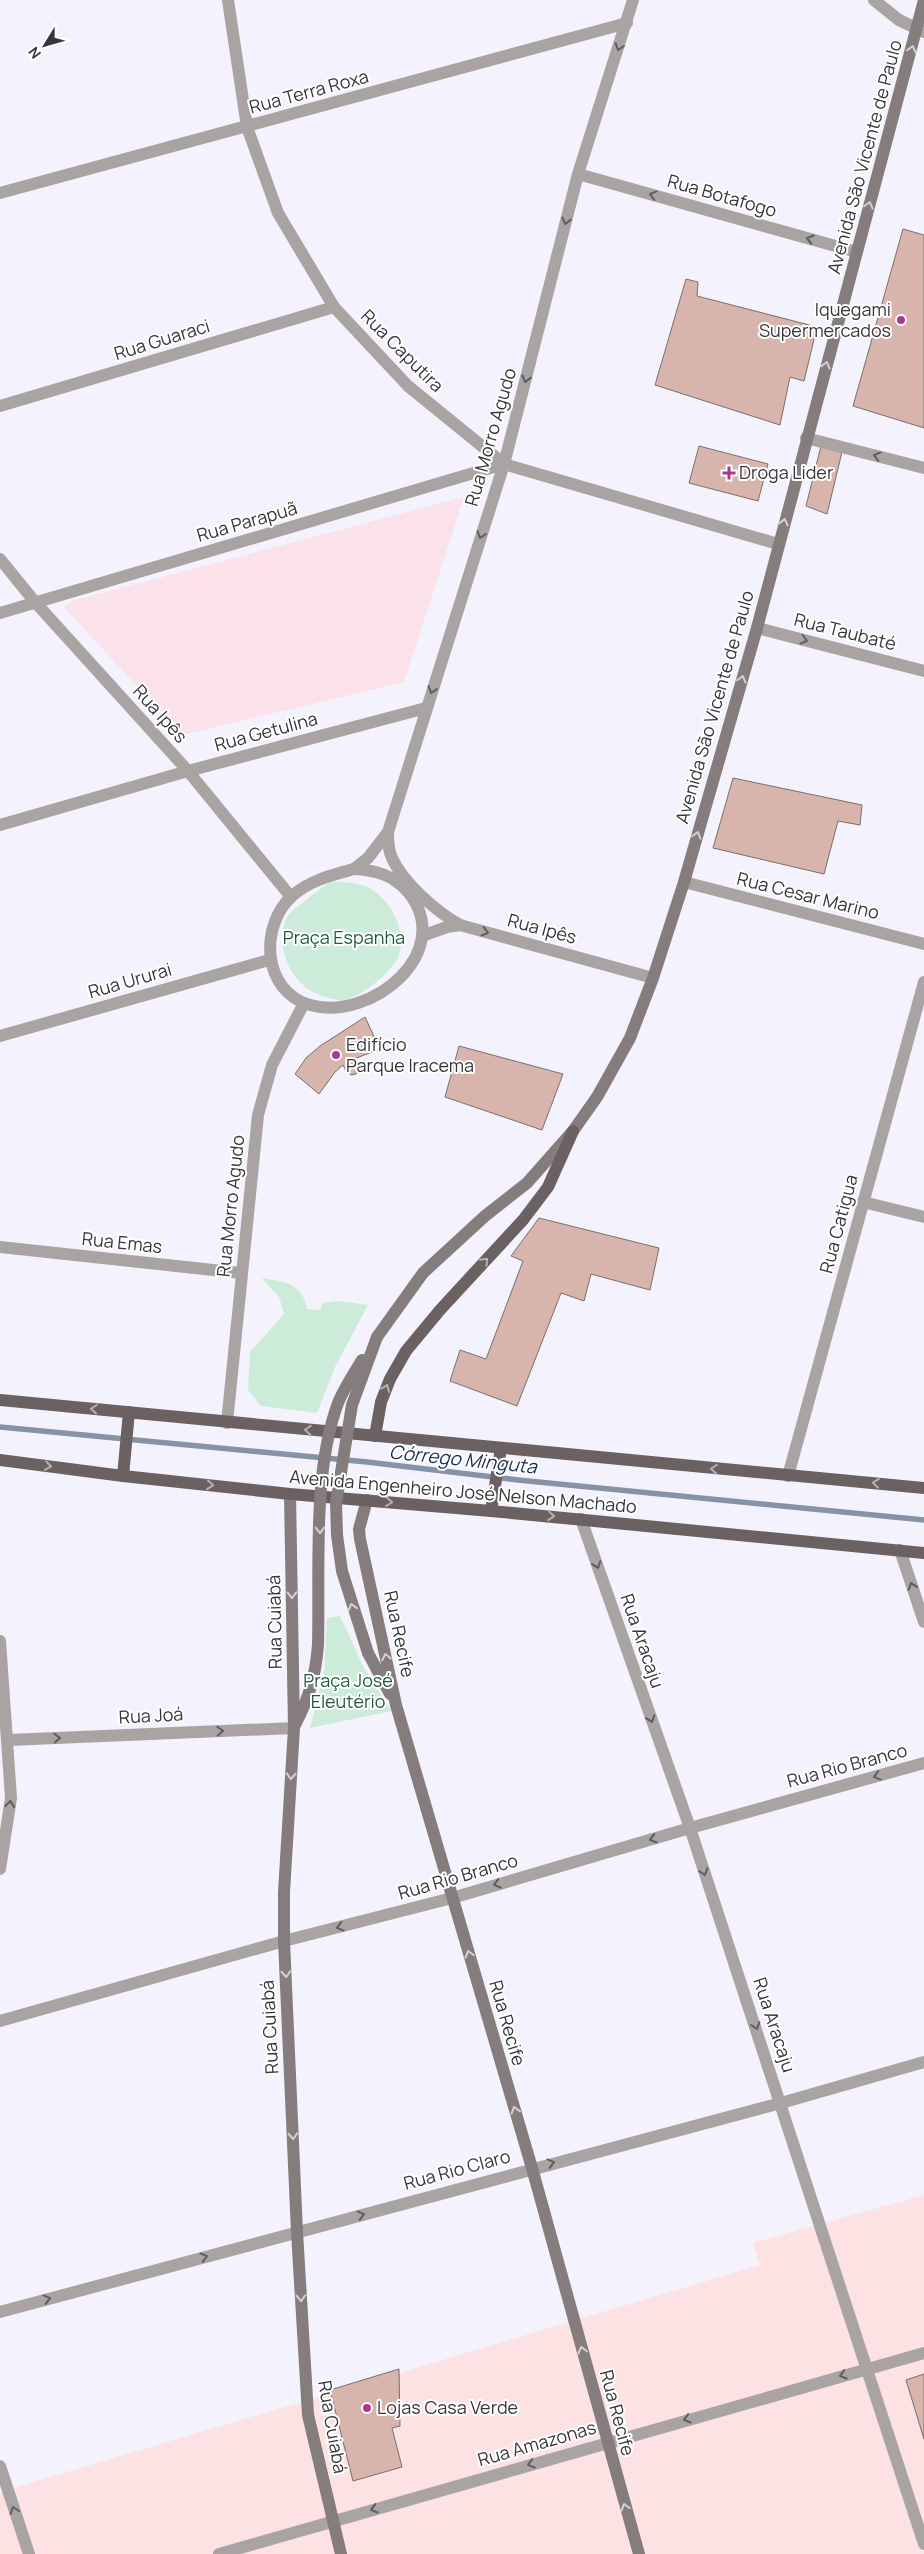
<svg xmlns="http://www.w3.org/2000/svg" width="924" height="2554" viewBox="0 0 924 2554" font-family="Manrope,sans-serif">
	<rect width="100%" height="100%" fill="#f3f2fd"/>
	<path fill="#fde2e4" d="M924,2195V2554H0V2492L760,2265L753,2243Z"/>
	<path fill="#fbe1e9" d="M464,497L404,682L182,735L64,607L72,601Z"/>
	<g fill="#ccebd9">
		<path d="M330,882C343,882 355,882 367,887C390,898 407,929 399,955C395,970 358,1000 342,1000C331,1000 322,996 313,992C289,979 275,945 286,919C291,909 320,890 330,882Z"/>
		<path d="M262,1278C286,1282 302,1283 307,1309L320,1310L323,1303L337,1301L368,1305L335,1367L317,1413L261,1406L248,1390L250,1352L284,1314L279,1297Z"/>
		<path d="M340,1616L362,1664L391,1711L310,1728L324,1673L327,1618Z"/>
	</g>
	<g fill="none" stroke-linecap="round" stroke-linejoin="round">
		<path stroke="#8692a5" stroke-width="5.5" d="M0,1427L367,1462L518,1480L924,1520"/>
	</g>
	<g fill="#d7b4ac" stroke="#7b6f6c">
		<path d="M903,229L924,235V428L853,406Z"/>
		<path d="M686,279L698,282L697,296L817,327L804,381L790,377L780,425L655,385Z"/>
		<path d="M699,446L768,464L758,501L689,483Z"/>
		<path d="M821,446L842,452L827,514L806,506Z"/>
		<path d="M733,778L862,805L860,825L838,821L824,874L713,848Z"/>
		<path d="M365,1017L380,1049L354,1059L360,1070L356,1074L351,1075L346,1071L343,1065L335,1072L319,1094L295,1074L306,1058L320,1046Z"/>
		<path d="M459,1046L563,1074L542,1130L445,1097Z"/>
		<path d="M539,1218L659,1248L650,1290L591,1274L584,1301L561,1293L517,1406L450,1381L460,1350L486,1359L523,1261L511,1256Z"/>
		<path d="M399,2369L400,2426L392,2428L402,2467L353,2481L330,2390Z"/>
		<path d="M924,2374V2439L906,2380Z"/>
	</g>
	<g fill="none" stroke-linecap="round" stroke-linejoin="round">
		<g stroke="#a9a3a4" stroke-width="12">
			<path d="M228,0L247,127L278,213L334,307L408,386L504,464L778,544"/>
			<path d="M578,174L857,252"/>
			<path d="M0,193L627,23"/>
			<path d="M0,406L334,307"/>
			<path d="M0,559L35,602L188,771L291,897"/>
			<path d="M0,613L504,464"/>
			<path d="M757,628L924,671"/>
			<path d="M0,825L188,771L426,708"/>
			<path d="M388,832C388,841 388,850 392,858C403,883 437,912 460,925"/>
			<path d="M354,869L368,858L388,832L504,464L578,174L633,0"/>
			<path d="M354,869C376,870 393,875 408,892C457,952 371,1022 310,1005C262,991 259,926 292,896C310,880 332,875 354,869Z"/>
			<path d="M684,882L924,944"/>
			<path d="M422,936L447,927L460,925L653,978"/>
			<path d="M0,1036L269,960"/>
			<path d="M863,1202L924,1217"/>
			<path d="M0,1247L241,1273"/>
			<path d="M227,1423L258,1115L272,1065L304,1003"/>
			<path d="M788,1476L924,982"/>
			<path d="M581,1519L690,1828L924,2544"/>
			<path d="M900,1550L924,1622"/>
			<path d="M0,1641L11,1798L0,1869"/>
			<path d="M9,1740L294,1728"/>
			<path d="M0,2021L284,1941L452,1898L690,1828L924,1763"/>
			<path d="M0,2312L781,2103L924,2062"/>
			<path d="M0,2466L29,2554"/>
		</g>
		<g stroke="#a9a3a4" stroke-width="12">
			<path d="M874,0L899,20L924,32"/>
			<path d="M806,438L924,468"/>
			<path d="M219,2554L924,2353"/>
		</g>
		<g stroke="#857c7e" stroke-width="12">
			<path d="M377,1337L423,1273L485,1216L527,1183L573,1131L597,1097L630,1038L653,978L684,882L757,628L924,0"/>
			<path d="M290,1494L294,1728L284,1892V1941L297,2232L308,2415L341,2554"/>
			<path d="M367,1500L359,1529L360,1539L396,1705L532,2168L639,2554"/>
			<path d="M368,1653L390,1694"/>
			<path d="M295,1725C309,1698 316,1675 318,1644"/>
		</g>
		<g stroke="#6b6163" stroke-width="12">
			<path d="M0,1400L924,1488"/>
			<path d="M375,1436L381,1402L390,1379L406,1351L440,1310L523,1220L548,1187L573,1131"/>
			<path d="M0,1460L123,1476L290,1494L491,1511L924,1553"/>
			<path d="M123,1476L129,1412"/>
			<path d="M491,1511L501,1448"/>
		</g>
		<g stroke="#857c7e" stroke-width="12">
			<path d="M318,1644C320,1570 312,1473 338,1403C344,1388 354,1373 362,1360"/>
			<path d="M368,1653L342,1571L337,1535L336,1503L352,1405L377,1337"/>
		</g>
	</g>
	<defs><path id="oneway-chevron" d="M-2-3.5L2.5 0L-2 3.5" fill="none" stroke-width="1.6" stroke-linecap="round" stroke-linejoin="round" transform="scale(1.25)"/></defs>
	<g stroke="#5e5c5f">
		<use href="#oneway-chevron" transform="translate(619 47) rotate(108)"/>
		<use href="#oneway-chevron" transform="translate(653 195) rotate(-165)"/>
		<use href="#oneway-chevron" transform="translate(566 221) rotate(104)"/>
		<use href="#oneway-chevron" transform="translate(810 239) rotate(-164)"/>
		<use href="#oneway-chevron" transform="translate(526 379) rotate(104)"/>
		<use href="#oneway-chevron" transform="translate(877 456) rotate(-165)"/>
		<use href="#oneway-chevron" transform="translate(481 535) rotate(108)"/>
		<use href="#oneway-chevron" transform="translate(804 640) rotate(14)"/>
		<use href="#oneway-chevron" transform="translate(432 690) rotate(108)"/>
		<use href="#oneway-chevron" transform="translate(485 932) rotate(15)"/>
		<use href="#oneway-chevron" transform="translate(597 1565) rotate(71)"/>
		<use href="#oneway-chevron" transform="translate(912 1586) rotate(-109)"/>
		<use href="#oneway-chevron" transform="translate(651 1719) rotate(71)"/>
		<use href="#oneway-chevron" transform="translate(220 1731) rotate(-3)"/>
		<use href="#oneway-chevron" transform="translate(57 1738) rotate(-3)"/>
		<use href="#oneway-chevron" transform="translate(877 1776) rotate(165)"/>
		<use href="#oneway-chevron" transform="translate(10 1804) rotate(-85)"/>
		<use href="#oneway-chevron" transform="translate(653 1839) rotate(164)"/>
		<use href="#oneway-chevron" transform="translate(704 1872) rotate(72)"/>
		<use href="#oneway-chevron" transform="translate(497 1884) rotate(164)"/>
		<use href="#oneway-chevron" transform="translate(340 1927) rotate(165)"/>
		<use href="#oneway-chevron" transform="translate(756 2026) rotate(72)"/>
		<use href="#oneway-chevron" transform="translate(551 2163) rotate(-15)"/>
		<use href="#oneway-chevron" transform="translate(361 2215) rotate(-15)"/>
		<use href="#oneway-chevron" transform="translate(204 2257) rotate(-15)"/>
		<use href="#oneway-chevron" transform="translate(47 2299) rotate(-15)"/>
		<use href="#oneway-chevron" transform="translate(843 2375) rotate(164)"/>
		<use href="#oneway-chevron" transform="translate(687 2419) rotate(164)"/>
		<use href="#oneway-chevron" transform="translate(531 2464) rotate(164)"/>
		<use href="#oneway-chevron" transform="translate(374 2509) rotate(164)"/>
		<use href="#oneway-chevron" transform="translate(14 2510) rotate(-108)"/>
	</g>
	<g stroke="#d4d1d2">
		<use href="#oneway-chevron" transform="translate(912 49) rotate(-75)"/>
		<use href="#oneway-chevron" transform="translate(869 205) rotate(-75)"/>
		<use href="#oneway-chevron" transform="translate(826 365) rotate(-75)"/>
		<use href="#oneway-chevron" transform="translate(784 522) rotate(-76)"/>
		<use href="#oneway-chevron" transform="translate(742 679) rotate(-74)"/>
		<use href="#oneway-chevron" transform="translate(697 835) rotate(-74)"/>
		<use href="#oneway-chevron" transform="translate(320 1530) rotate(89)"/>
		<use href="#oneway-chevron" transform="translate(292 1595) rotate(89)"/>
		<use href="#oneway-chevron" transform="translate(352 1607) rotate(-107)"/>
		<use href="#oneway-chevron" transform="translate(386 1657) rotate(-101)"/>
		<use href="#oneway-chevron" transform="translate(291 1776) rotate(93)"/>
		<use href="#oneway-chevron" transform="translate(469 1954) rotate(-106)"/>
		<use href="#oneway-chevron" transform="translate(286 1974) rotate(87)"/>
		<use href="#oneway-chevron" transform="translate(515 2110) rotate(-106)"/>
		<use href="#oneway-chevron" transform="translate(293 2136) rotate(87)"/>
		<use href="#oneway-chevron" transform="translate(301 2298) rotate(87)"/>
		<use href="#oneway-chevron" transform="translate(582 2350) rotate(-105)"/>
		<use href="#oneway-chevron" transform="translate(625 2507) rotate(-106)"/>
	</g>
	<g stroke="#b5b0b1">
		<use href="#oneway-chevron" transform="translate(485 1261) rotate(-47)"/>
		<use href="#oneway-chevron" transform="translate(386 1388) rotate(-68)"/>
		<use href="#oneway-chevron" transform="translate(94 1409) rotate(-175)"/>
		<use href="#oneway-chevron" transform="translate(308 1430) rotate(-175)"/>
		<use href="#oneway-chevron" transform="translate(48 1466) rotate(8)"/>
		<use href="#oneway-chevron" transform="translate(714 1469) rotate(-175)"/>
		<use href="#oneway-chevron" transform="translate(876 1483) rotate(-174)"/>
		<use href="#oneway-chevron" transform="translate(210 1485) rotate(6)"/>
		<use href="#oneway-chevron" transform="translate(389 1502) rotate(5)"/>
		<use href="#oneway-chevron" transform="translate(551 1516) rotate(6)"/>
	</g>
	<g fill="#af378b" stroke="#fff" stroke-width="2">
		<circle cx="901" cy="320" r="5"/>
		<path d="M726.5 465.5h5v5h5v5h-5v5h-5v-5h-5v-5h5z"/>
		<circle cx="336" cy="1055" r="5"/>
		<circle cx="367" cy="2408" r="5"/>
	</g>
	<g text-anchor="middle" stroke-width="4" stroke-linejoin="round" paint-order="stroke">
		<g font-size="18" fill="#36363a" stroke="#fff">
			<text transform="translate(309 92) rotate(-15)" y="6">Rua Terra Roxa</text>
			<text transform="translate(865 157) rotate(-75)" y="6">Avenida São Vicente de Paulo</text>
			<text transform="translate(722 196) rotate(16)" y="6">Rua Botafogo</text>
			<text transform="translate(162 340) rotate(-17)" y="6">Rua Guaraci</text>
			<text transform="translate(402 351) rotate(45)" y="6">Rua Caputira</text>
			<text transform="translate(491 437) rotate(-74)" y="6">Rua Morro Agudo</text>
			<text transform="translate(247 522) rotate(-16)" y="6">Rua Parapuã</text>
			<text transform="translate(845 632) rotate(14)" y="6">Rua Taubaté</text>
			<text transform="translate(715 707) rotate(-74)" y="6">Avenida São Vicente de Paulo</text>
			<text transform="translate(160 714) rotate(48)" y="6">Rua Ipês</text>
			<text transform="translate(266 732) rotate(-15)" y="6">Rua Getulina</text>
			<text transform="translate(808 896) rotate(14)" y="6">Rua Cesar Marino</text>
			<text transform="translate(542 929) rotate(15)" y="6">Rua Ipês</text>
			<text transform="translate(130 981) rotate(-16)" y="6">Rua Ururai</text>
			<text transform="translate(231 1206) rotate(-84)" y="6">Rua Morro Agudo</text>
			<text transform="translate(839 1224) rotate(-75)" y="6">Rua Catigua</text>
			<text transform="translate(122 1243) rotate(6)" y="6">Rua Emas</text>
			<text transform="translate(463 1492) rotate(5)" y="6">Avenida Engenheiro José Nelson Machado</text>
			<text transform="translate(275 1622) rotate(-91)" y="6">Rua Cuiabá</text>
			<text transform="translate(399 1634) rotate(78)" y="6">Rua Recife</text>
			<text transform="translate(642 1641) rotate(71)" y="6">Rua Aracaju</text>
			<text transform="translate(151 1716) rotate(-3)" y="6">Rua Joá</text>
			<text transform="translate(847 1766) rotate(-15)" y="6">Rua Rio Branco</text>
			<text transform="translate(458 1877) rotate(-16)" y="6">Rua Rio Branco</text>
			<text transform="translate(507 2023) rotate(74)" y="6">Rua Recife</text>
			<text transform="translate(774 2025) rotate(72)" y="6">Rua Aracaju</text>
			<text transform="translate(270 2027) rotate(-93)" y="6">Rua Cuiabá</text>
			<text transform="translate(457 2170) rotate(-15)" y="6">Rua Rio Claro</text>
			<text transform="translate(617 2413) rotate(75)" y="6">Rua Recife</text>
			<text transform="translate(332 2427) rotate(80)" y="6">Rua Cuiabá</text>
			<text transform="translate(537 2444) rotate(-16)" y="6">Rua Amazonas</text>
		</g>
		<g font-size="18" fill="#36363a" stroke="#fff" text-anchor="start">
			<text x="891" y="316" text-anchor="end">Iquegami<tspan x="891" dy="21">Supermercados</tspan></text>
			<text x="739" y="479">Droga Lider</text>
			<text x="346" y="1051">Edifício<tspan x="346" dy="21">Parque Iracema</tspan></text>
			<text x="377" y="2414">Lojas Casa Verde</text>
		</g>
		<g font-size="18" fill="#255a41" stroke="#fff">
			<text x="344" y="944">Praça Espanha</text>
			<text x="348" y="1687">Praça José<tspan x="348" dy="21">Eleutério</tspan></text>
		</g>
		<g font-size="19" font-style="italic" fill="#1a3155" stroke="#fff">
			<text transform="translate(463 1459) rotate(6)" y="7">Córrego Minguta</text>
		</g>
	</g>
	<g transform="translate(45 45) rotate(233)" stroke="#ffffff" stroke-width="4" paint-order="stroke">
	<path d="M0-4L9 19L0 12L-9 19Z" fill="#36363a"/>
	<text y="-8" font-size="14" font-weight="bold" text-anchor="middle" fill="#36363a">N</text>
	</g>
</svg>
